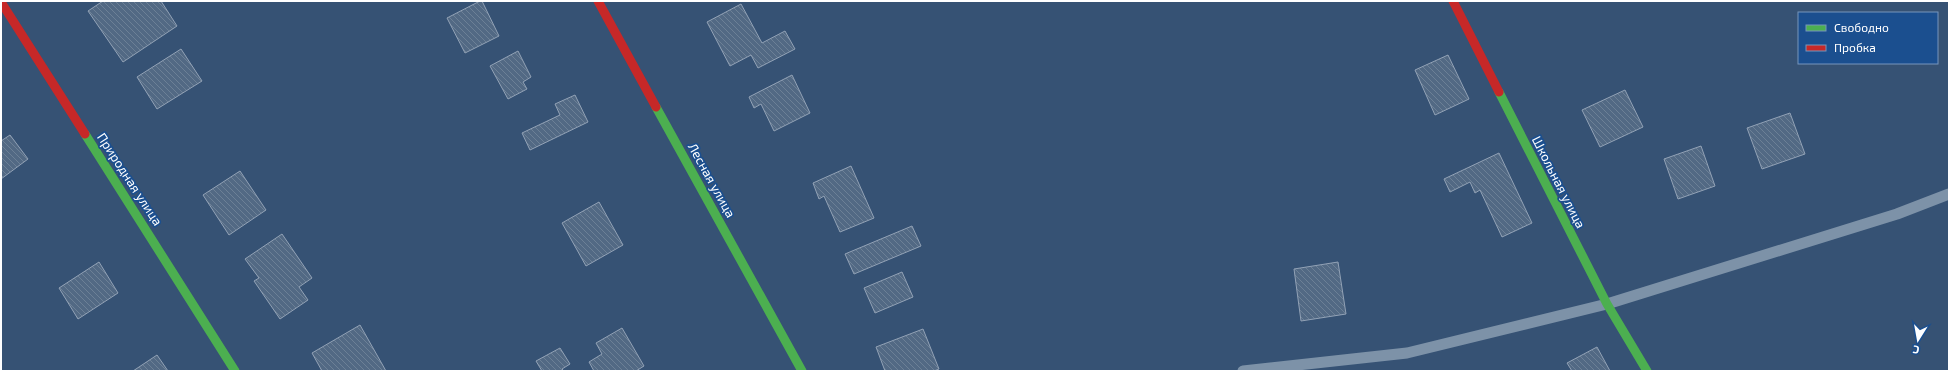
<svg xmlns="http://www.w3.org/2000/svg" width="1950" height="372" viewBox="0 0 1950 372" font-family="'Exo 2',sans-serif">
	<defs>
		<pattern id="building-back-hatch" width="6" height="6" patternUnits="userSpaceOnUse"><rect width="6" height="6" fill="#526984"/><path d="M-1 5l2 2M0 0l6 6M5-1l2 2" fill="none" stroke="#6c8096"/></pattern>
	</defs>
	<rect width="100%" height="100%" fill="#365274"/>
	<g fill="url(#building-back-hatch)" stroke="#92a2b6">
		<path d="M103,1H161L177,26L123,62L88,11Z"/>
		<path d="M480,1H482L499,36L465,53L447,18Z"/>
		<path d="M741,4L762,43L785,31L795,49L758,68L751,55L730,66L707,22Z"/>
		<path d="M181,49L202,81L157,109L137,77Z"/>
		<path d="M518,51L531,77L523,82L527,89L508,99L490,66Z"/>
		<path d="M1448,55L1469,99L1435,115L1415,70Z"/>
		<path d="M792,75L810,113L774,131L761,104L754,108L749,97Z"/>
		<path d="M1625,90L1643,127L1600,147L1582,110Z"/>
		<path d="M575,95L588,122L530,150L522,133L560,115L555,104Z"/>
		<path d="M1790,113L1805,154L1762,169L1747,128Z"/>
		<path d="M10,135L28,159L1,179V141Z"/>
		<path d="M1701,146L1715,186L1678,199L1664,159Z"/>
		<path d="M1499,153L1532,223L1502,237L1480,190L1475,193L1470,182L1450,192L1444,179Z"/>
		<path d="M851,166L874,218L840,232L824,196L819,199L813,183Z"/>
		<path d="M240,171L266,210L229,235L203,195Z"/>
		<path d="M599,202L623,245L586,266L562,223Z"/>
		<path d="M912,226L921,246L854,274L845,254Z"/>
		<path d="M282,234L312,278L299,287L308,300L280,319L254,281L259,278L245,259Z"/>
		<path d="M99,262L118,293L78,319L59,288Z"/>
		<path d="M1338,262L1346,314L1301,321L1294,269Z"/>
		<path d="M902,272L913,297L875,313L864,288Z"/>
		<path d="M360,325L386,371H322L312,353Z"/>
		<path d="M622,328L644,366L636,371H594L589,362L602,354L596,343Z"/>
		<path d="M923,329L939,369L934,371H885L876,347Z"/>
		<path d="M1597,347L1610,371H1572L1567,363Z"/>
		<path d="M560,348L570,364L562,369L564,371H542L536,361Z"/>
		<path d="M157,355L168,371H133Z"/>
	</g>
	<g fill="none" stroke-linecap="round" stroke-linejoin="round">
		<path stroke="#7d92a8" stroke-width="11" d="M1243,371L1407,353L1607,304L1897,214L1949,194"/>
		<g stroke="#4caf50" stroke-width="9">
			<path d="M1499,92L1607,304L1647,371"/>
			<path d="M656,107L802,371"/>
			<path d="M85,134L235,371"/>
		</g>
		<g stroke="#c62828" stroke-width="9">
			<path d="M598,1L656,107"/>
			<path d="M1453,1L1499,92"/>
			<path d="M1,2L85,134"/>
		</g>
	</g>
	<g text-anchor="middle" stroke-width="3.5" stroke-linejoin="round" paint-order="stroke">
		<g font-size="13" fill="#fff" stroke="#1b4f8f">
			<text transform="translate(130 179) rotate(57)" y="5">Природная улица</text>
			<text transform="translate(712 180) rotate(61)" y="5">Лесная улица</text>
			<text transform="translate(1559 182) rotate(63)" y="5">Школьная улица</text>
		</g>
	</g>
	<rect width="1950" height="372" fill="none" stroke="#ffffff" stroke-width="4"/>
	<rect x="1798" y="12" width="140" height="52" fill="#1b4f8f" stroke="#7695bc"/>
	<rect x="1806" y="25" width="20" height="6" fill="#4caf50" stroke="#7695bc"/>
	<text x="1834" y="32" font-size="12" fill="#ffffff">Свободно</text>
	<rect x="1806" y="45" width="20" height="6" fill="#c62828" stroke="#7695bc"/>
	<text x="1834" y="52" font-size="12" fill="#ffffff">Пробка</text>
	<g transform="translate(1918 340) rotate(191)" stroke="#1b4f8f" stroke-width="3" paint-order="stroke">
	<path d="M0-3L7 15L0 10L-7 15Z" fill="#ffffff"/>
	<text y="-6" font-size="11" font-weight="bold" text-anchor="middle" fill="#ffffff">С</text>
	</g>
</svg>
